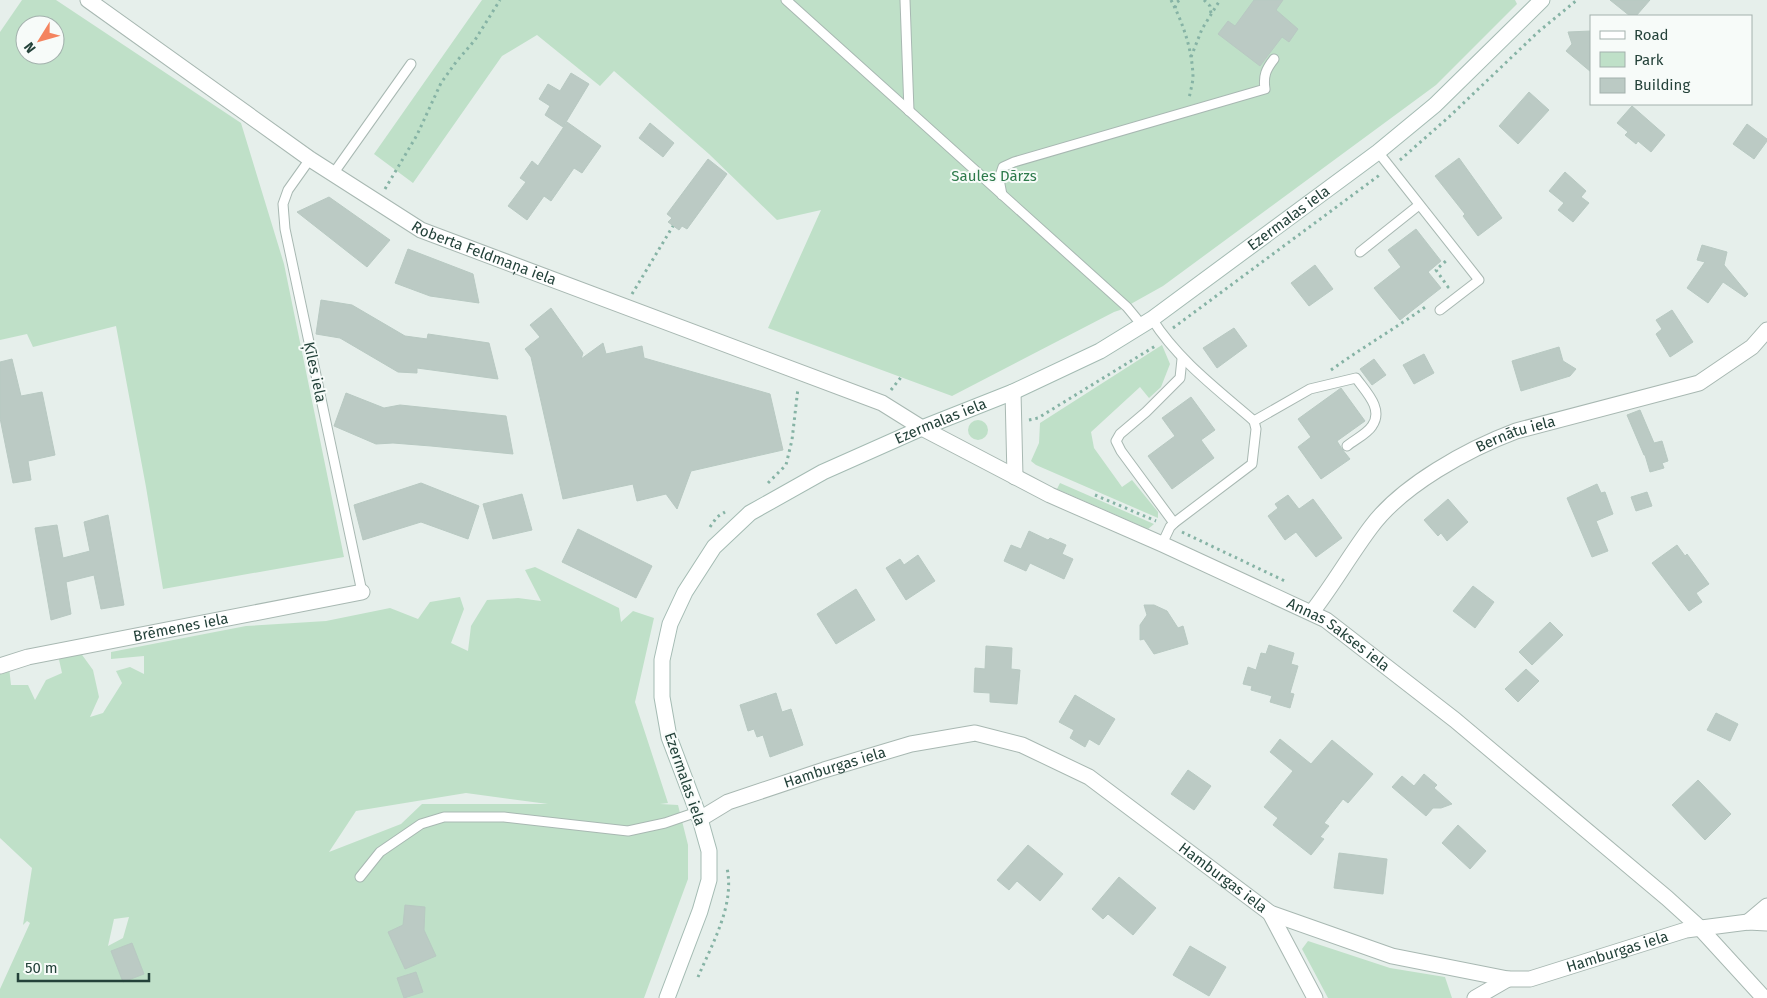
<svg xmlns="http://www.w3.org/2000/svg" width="1767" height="998" viewBox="0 0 1767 998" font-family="'Fira Sans',sans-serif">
	<rect width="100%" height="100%" fill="#e6efeb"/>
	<g fill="#bfe0c8" fill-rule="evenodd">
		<path d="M22,0H56L241,123L284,264L344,557L163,589L146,487L116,326L33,347L27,334L0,340V32ZM25,25H55V55H25Z"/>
		<path d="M482,0H1515L1517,4L1436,85L1163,286L1120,310L1114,312L952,396L768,328L821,210L777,220L709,154L614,71L600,86L537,35L502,56L413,183L374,154Z"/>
		<path d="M1162,345L1170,364L1161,387L1149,398L1140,387L1091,432L1094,448L1122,487L1132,480L1158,512V518L1036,465L1031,461L1039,443L1040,423Z"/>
		<circle cx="978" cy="430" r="10"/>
		<path d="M1060,483L1154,524L1148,529L1057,489Z"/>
		<path d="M535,567L619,608L621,622L633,611L654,618L635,702L668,803L660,804L678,805L688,845V879L644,998H0V989L30,923L27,921L23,925L32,868L0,838V671L9,667L11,685H28L35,700L46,680L62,673L58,655L80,652L93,670L99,697L90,717L103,713L122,683L116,671L130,667L144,674V656L111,659V652L246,626L326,621L390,608L418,619L430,602L460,597L464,609L451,643L468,651L471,626L487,600L518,598L541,601L525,570ZM466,793L548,804H422L401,824L329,852L356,811ZM129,917L123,938L108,946L114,919Z"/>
		<path d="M1308,941L1390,968L1445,977L1452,998H1328L1302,949Z"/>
	</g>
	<g fill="#bbcac4" stroke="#b8c9c2">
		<path d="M1254,0H1283L1276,10L1298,29L1289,42L1282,37L1260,66L1218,34L1228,21L1235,26Z"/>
		<path d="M1610,0H1650L1636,16H1630Z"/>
		<path d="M1591,31V72L1566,51L1572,44L1568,32Z"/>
		<path d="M571,73L589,84L563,127L545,115L550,106L539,99L548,84L560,91Z"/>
		<path d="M1529,92L1549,110L1518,144L1499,126Z"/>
		<path d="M1632,106L1665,135L1651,152L1638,141L1636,144L1625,135L1628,132L1617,123Z"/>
		<path d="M567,122L601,146L582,173L574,168L551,201L544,196L527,220L508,206L526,182L520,178L532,161L538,166Z"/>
		<path d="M650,123L674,143L663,157L639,138Z"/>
		<path d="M1747,124L1767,139V141L1754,159L1733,144Z"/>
		<path d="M1459,158L1502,218L1478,236L1463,216L1465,214L1435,176Z"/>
		<path d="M708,159L727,174L687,229L682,226L679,230L668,222L672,218L667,214Z"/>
		<path d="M1565,172L1586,191L1581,197L1589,203L1573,222L1558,210L1564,203L1549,191Z"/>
		<path d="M329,197L390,240L367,267L297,212Z"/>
		<path d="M1416,229L1441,261L1428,272L1441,288L1400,320L1374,288L1401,267L1388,250Z"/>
		<path d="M1702,245L1727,252L1724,265L1748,294L1745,297L1723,282L1708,303L1687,288L1705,262L1697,260Z"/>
		<path d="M408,249L473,274L479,303L430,296L395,283Z"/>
		<path d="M1315,265L1333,289L1309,306L1291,283Z"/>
		<path d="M321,300L352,305L405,336L427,339L428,334L489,343L498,379L417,368V373L398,372L340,338L316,334Z"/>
		<path d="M551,308L583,353L581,359L603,343L606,354L642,346L644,358L770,394L783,450L691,471L677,509L666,494L637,501L633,484L563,499L531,357L525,349L540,337L530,325Z"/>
		<path d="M1672,310L1693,342L1670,357L1656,334L1662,329L1656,320Z"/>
		<path d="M1234,328L1247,346L1217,368L1203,348Z"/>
		<path d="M1559,347L1563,361L1576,369L1570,376L1521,391L1512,361Z"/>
		<path d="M1424,354L1434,373L1414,384L1403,365Z"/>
		<path d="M12,359L21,396L42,392L55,455L28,461L31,480L13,483L0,418V362Z"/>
		<path d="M1374,359L1386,375L1372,385L1360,369Z"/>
		<path d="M1341,388L1365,421L1337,441L1342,449L1350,459L1321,479L1298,447L1311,437L1298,419Z"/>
		<path d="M346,393L384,408L400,405L506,416L513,454L431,446L393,443L376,444L334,426Z"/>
		<path d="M1191,397L1215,430L1201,440L1214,458L1172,489L1148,456L1175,436L1162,418Z"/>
		<path d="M1640,410L1654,443L1662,441L1668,461L1662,463L1664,468L1650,472L1645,455H1644L1627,415Z"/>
		<path d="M421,483L479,506L468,539L421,522L363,540L354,505Z"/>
		<path d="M1597,484L1601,493L1605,492L1613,514L1596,521L1608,551L1592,557L1567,498Z"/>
		<path d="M1647,492L1652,506L1636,511L1631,497Z"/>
		<path d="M522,494L532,530L493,539L483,504Z"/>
		<path d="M1288,495L1299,509L1313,499L1342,538L1316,557L1296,532L1285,540L1268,516L1278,508L1275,504Z"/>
		<path d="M1448,499L1468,522L1447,541L1441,533L1438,536L1424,520Z"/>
		<path d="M108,515L124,605L101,609L94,575L66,582L71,614L51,620L35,528L57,525L63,558L90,551L84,522Z"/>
		<path d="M578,529L652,566L636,598L562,562Z"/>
		<path d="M1029,531L1048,540L1050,538L1066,545L1062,554L1073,559L1064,579L1030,563L1026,571L1004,561L1011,545L1021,549Z"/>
		<path d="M1677,545L1685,556L1687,554L1709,584L1696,593L1702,602L1689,611L1652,563Z"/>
		<path d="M918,555L935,581L906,600L886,568L900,559L904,565Z"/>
		<path d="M1473,586L1494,602L1475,628L1453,611Z"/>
		<path d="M856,589L875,620L836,644L817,614Z"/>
		<path d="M1144,605H1154L1167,611L1178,628L1183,626L1188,644L1154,654L1144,639L1140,640V625L1147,615Z"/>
		<path d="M1550,622L1563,635L1532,665L1519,652Z"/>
		<path d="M1269,645L1294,653L1291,664L1298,666L1290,693L1294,694L1290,708L1270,702L1272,696L1251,690L1252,686L1243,684L1248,667L1256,670L1261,653L1266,654Z"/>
		<path d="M986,646L1012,648L1011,669L1020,670L1017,704L990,702V693L974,692L975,668L985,669Z"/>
		<path d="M1526,669L1539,681L1518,702L1505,689Z"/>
		<path d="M776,693L782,712L791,709L803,745L770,757L763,735L757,737L754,729L748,731L740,705Z"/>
		<path d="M1075,695L1115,719L1099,745L1089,739L1085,747L1070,738L1074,730L1059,722Z"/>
		<path d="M1716,713L1738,724L1730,741L1707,730Z"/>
		<path d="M1280,739L1311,764L1332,740L1373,774L1348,803L1343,799L1324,823L1329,826L1320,837L1324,839L1311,855L1273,825L1278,818L1264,807L1293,771L1270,752Z"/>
		<path d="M1188,770L1211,786L1194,810L1171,794Z"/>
		<path d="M1424,774L1437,785L1434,788L1452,804L1441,808H1433L1426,816L1392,787L1402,776L1414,786Z"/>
		<path d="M1698,780L1731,814L1705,840L1672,805Z"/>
		<path d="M1458,825L1486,851L1470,869L1442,843Z"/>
		<path d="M1028,845L1063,874L1040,901L1017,881L1009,890L997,880Z"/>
		<path d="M1339,853L1387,859L1383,894L1334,888Z"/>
		<path d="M1119,877L1156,908L1133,935L1108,914L1103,919L1092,909Z"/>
		<path d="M405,905L425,907L424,930L436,956L405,969L388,932L403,925Z"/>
		<path d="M132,943L144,974L123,982L111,951Z"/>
		<path d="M1190,946L1226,967L1209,996L1173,975Z"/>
		<path d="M416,972L423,992L404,998L397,978Z"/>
	</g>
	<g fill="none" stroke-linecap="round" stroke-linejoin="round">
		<defs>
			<g id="lane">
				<path d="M786,0L1127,307L1141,324"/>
				<path d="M905,0L909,111"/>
				<path d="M1378,152L1479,280L1440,310"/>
				<path d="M310,159L288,190L283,204L285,229L362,592"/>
				<path d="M333,174L411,64"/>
				<path d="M1002,195L999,179L1003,167L1014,162L1265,89C1263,76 1266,69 1274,59"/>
				<path d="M1360,252L1419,205"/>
				<path d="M1152,319C1178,360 1217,389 1254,421"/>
				<path d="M1174,523L1121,451L1116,441L1120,434L1146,412L1180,378L1182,359"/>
				<path d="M1162,544L1170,527L1174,523L1252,464L1256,429L1254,421L1310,389L1356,378C1366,392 1384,409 1372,426C1367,434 1354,440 1347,446"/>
				<path d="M360,877L380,852L421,824L444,817H504L628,831L665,823L697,812"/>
			</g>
			<g id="street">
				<path id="s1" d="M88,0L310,159L421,230L882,403L922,428L1050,495L1162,544L1326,620L1455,720L1667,898L1699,927L1764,998"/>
				<path d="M1013,392L1015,477"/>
				<path id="s2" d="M1312,612C1333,585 1350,555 1371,527C1402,485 1468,449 1516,431L1699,383L1752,347L1767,330"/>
				<path id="s3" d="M0,666L28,657L362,592"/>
				<path id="s4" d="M700,819L728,802L824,770L911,744L975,733L1022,745L1089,777L1270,913L1392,956L1508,979H1530L1686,930L1748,922L1767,923"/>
				<path d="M1270,913L1315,998"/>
				<path d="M1748,922L1767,906"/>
				<path d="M1475,998L1508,979"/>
			</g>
			<g id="secondary">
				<path id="s5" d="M667,998L700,911L709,880V851L700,819L669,737L662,697V660L670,624L685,592L714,547L750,513L823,472L922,428L1013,392L1100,351L1152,319L1378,152L1435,105L1542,0"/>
			</g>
		</defs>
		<use href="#lane" stroke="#a8b8b2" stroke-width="11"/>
		<use href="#street" stroke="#a8b8b2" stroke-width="17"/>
		<use href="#secondary" stroke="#a4bbb3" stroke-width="17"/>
		<g stroke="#86b3a5" stroke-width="3" stroke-dasharray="2.5 4" stroke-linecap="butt">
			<path d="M1171,0C1183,23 1192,49 1193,76C1193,83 1190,92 1189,99"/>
			<path d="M1204,0L1210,6L1211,14"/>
			<path d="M1175,8L1177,2L1180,0"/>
			<path d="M1191,57L1202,29L1220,0"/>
			<path d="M1400,160L1450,116L1538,32L1577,0"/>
			<path d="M385,189L417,135L441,83L456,62L475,40L500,0"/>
			<path d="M1447,287H1448L1436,270L1448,259"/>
			<path d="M632,294L673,226"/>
			<path d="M1173,328L1381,174"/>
			<path d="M1331,370C1363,347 1396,328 1428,305"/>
			<path d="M891,390L902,376"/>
			<path d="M1029,420L1038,418L1157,345"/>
			<path d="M768,483L786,465L792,440L798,388"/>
			<path d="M1095,495L1156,521"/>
			<path d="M710,527L717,517L725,512"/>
			<path d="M1182,532L1287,582"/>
			<path d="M698,977C712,944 735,905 727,868"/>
		</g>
		<use href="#lane" stroke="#fff" stroke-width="9"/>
		<use href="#street" stroke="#fff" stroke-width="15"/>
		<use href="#secondary" stroke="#fff" stroke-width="15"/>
	</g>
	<g text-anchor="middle" stroke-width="4" stroke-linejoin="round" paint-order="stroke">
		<g font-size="15" fill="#2d7a4b" stroke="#f7fbf9">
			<text x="994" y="181">Saules Dārzs</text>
		</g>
		<g font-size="15" fill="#24423a" stroke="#f7fbf9">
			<text dy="5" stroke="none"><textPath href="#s5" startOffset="1145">Ezermalas iela</textPath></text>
			<text dy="5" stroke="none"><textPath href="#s1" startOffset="472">Roberta Feldmaņa iela</textPath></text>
			<text transform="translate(315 372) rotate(78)" y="5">Ķīles iela</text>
			<text dy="5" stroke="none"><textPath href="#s5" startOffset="740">Ezermalas iela</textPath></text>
			<text dy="5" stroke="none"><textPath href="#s2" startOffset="278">Bernātu iela</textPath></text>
			<text dy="5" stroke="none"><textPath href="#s3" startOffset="185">Brēmenes iela</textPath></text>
			<text dy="5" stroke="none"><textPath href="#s1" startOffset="1410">Annas Sakses iela</textPath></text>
			<text dy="5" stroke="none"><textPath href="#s4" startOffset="145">Hamburgas iela</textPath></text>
			<text transform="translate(685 779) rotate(71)" y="5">Ezermalas iela</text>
			<text dy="5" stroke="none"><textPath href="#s4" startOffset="580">Hamburgas iela</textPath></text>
			<text dy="5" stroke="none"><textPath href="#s4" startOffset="1000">Hamburgas iela</textPath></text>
		</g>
	</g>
	<rect x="1590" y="15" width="162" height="90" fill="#f7fbf9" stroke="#a3b1ad"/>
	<rect x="1600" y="31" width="25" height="8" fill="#ffffff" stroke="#a3b1ad"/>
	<text x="1634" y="40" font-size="15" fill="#24423a">Road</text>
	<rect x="1600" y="52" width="25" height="15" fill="#bfe0c8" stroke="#a3b1ad"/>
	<text x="1634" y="65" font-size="15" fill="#24423a">Park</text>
	<rect x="1600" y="78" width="25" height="15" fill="#bbcac4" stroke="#a3b1ad"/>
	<text x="1634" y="90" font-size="15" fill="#24423a">Building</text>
	<g transform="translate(40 40) rotate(233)"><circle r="24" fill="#f7fbf9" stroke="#a3b1ad"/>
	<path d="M0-4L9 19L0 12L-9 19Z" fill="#f4845f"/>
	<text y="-8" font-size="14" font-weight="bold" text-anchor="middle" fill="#24423a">N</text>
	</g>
	<path d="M18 973v8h131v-8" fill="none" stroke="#24423a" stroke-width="2.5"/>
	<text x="25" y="973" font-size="15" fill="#24423a" stroke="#f7fbf9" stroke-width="4" paint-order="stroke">50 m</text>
</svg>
